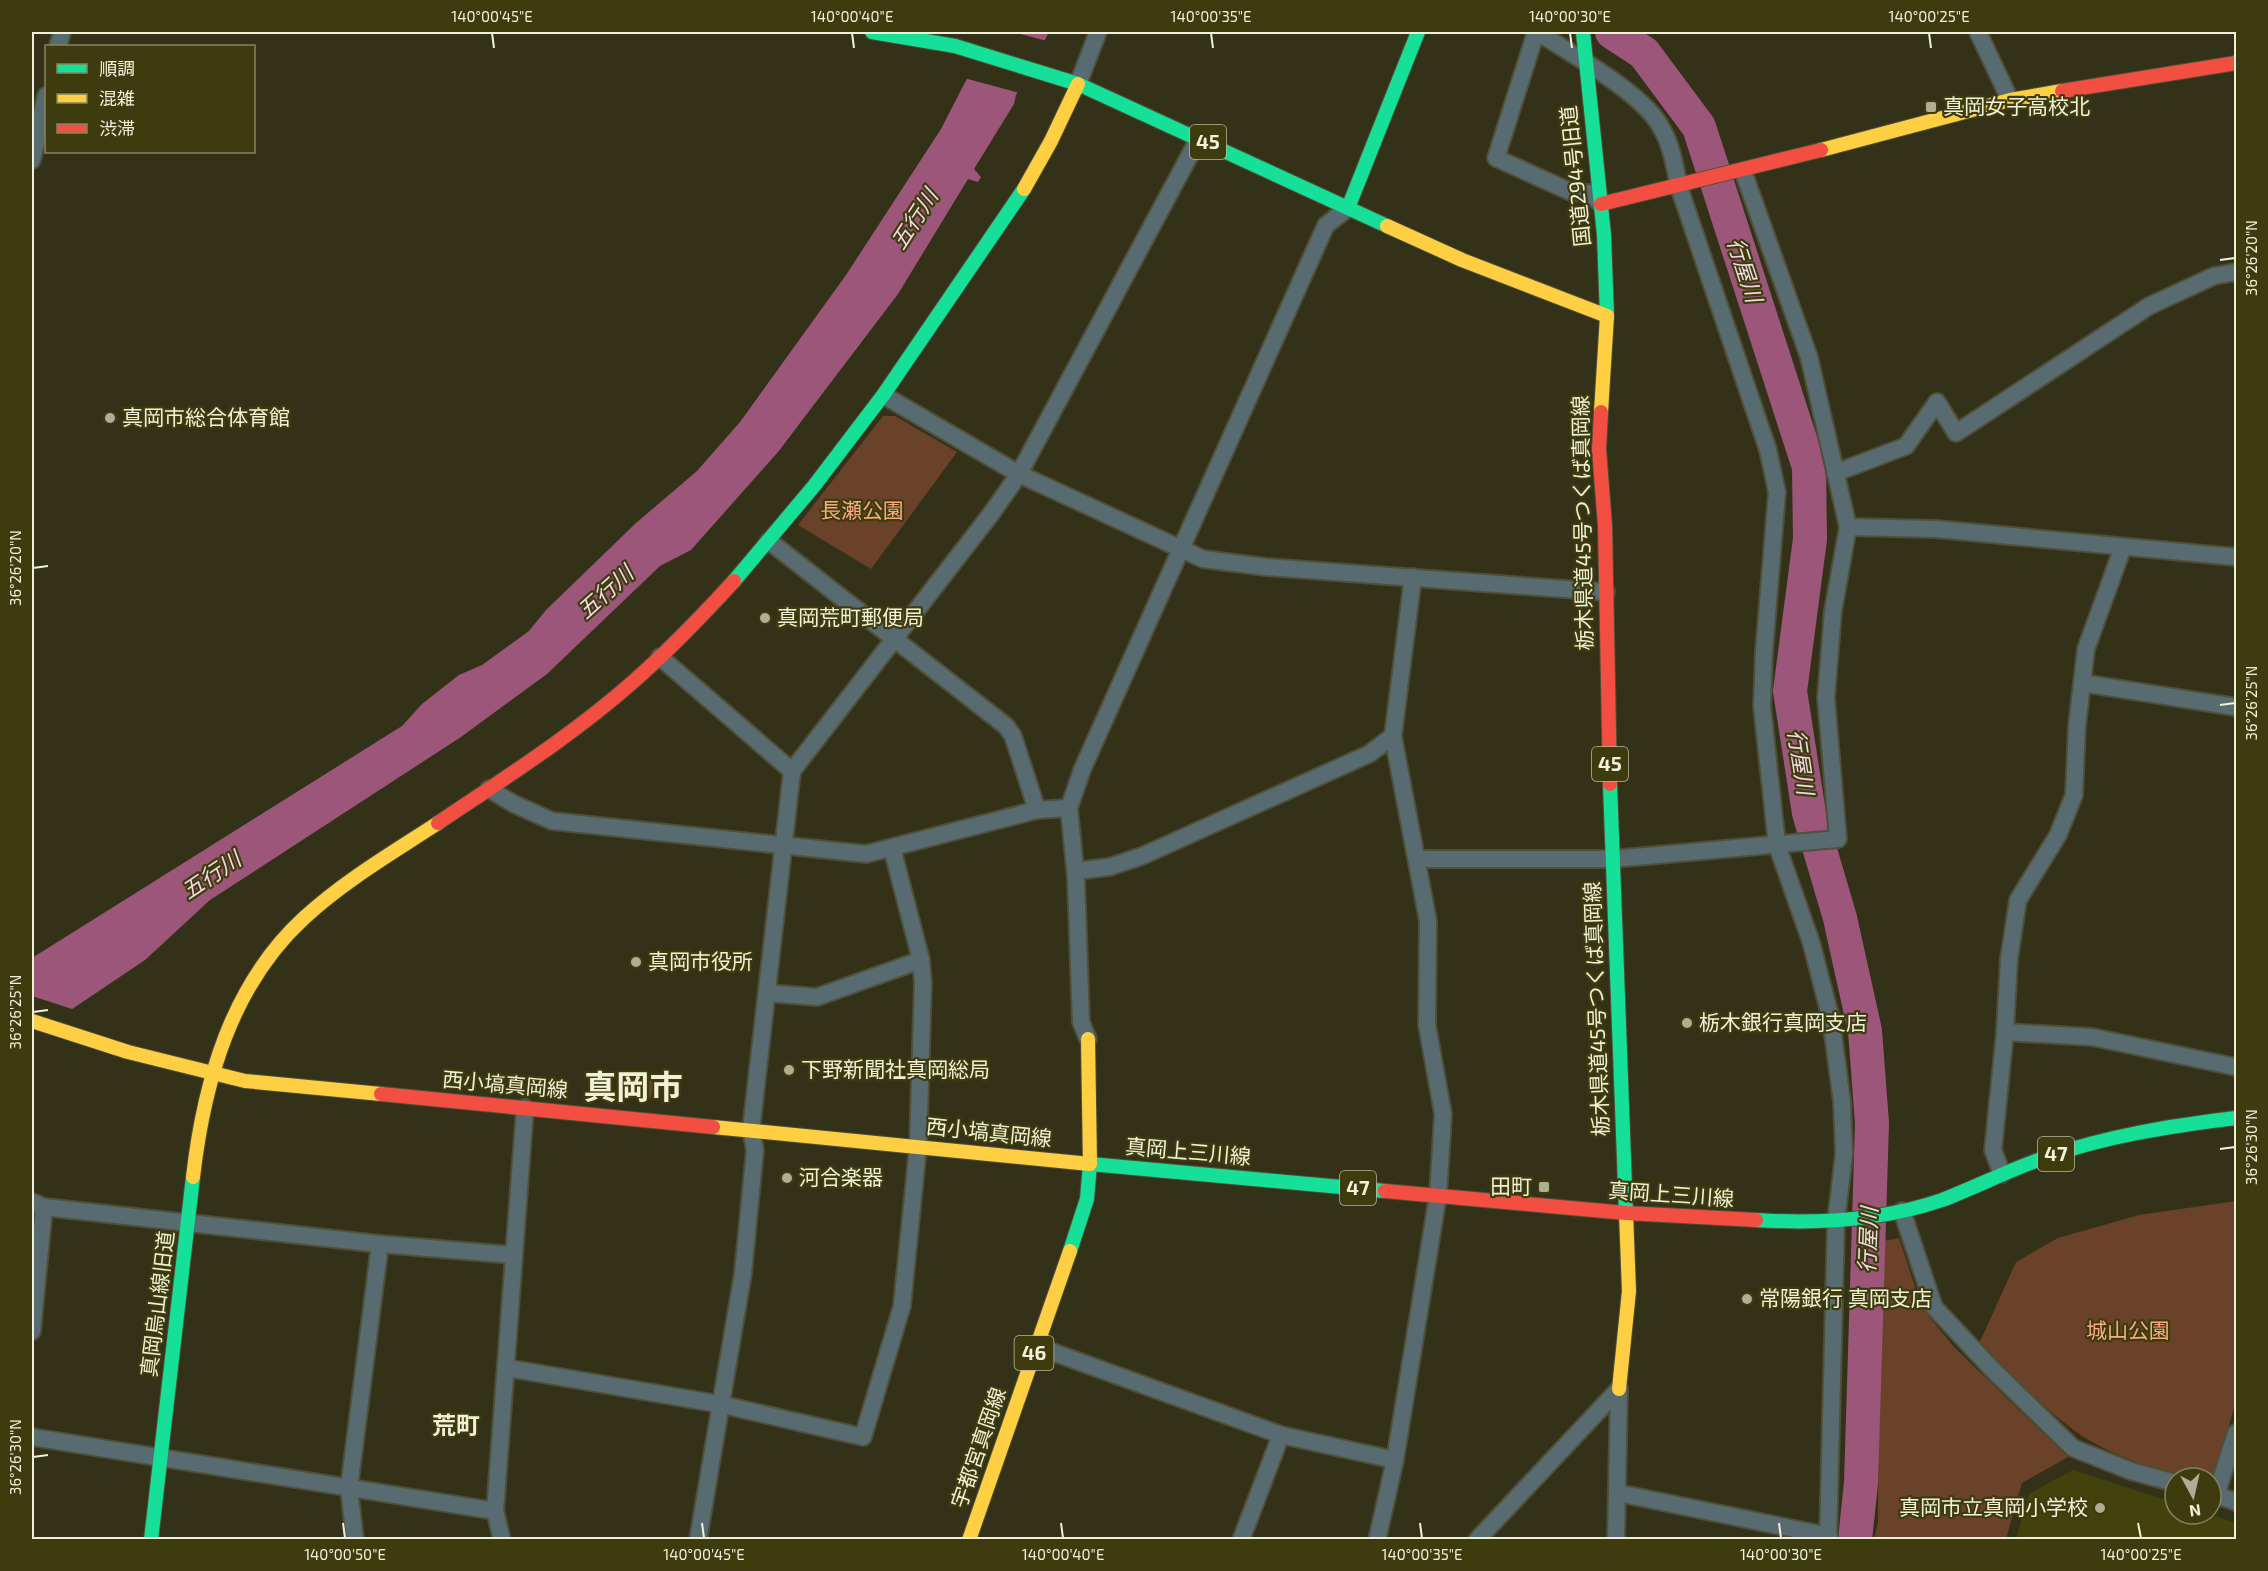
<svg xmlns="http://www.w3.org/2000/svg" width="2268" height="1571" viewBox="0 0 2268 1571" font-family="'Exo 2','Noto Sans JP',sans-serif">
	<rect width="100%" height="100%" fill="#333219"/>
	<path fill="#43420d" d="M2073,1470L2175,1503V1514H2209L2236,1523V1539H2016L2029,1494Z"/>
	<g fill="#694229">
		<path d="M883,416H895L957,452L871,569L798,525Z"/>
		<path d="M620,1076L653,1080L651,1098L617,1094Z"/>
		<path d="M2236,1201V1401L2215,1473C2201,1483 2183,1476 2167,1472C2138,1463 2108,1453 2082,1436C2045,1410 2012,1376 1979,1344L2016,1262L2058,1238L2139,1215Z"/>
		<path d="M1899,1238L1922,1308L1955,1348L2068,1457L2022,1483L2006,1539H1874L1878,1523L1879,1242Z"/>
	</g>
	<path fill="#9c5679" d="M991,32H1049L1016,95L1014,104L974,169L981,177L978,182L968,179L898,294L778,452L691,550L660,566L547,674L461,737L210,900L145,960L32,1036V958L402,726L422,704L459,675L482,665L529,631L546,610L636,523L697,471L740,422L846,275L941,129Z"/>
	<g fill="#333219">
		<path d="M988,32H1013L1047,41L1020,93L964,78Z"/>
		<path d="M32,996L75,1010L32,1039Z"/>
	</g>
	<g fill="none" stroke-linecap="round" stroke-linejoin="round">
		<path stroke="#9c5679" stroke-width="34" d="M1612,32L1644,53L1699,127L1809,467L1810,539L1790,691L1809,813L1840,918L1865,1031L1872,1123L1861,1483L1855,1540"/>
		<defs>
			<g id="street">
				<path d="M1536,32L1496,158L1571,192L1589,193L1601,204"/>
				<path d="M1538,32C1572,55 1644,93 1662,129C1672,147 1675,167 1679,187L1768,450L1777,492L1764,652L1762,706L1777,845L1811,942L1831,1019L1842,1102L1844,1154L1836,1221L1828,1540"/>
				<path d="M1978,32L2010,100"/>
				<path d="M58,46L62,32"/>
				<path d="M1078,84L1098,32"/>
				<path d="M32,160L46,96"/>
				<path d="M885,396L1019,474L1203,559L1266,567L1606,592"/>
				<path d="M1835,473L1906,446L1937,402L1956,433L2149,306L2214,276L2236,272"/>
				<path d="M1848,527L1936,529L2236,557"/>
				<path d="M769,541L1006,726L1013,736L1037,810"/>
				<path d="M660,657L792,771"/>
				<path d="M2082,683L2236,707"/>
				<path d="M489,789L514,804L552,821L866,854L1037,810L1069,808"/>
				<path d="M1418,859H1612L1838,839L1826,698L1833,611L1848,527L1809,357L1743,171"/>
				<path d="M1076,871L1109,867L1142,856L1369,754L1393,736"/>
				<path d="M767,993L817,997L921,960"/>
				<path d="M2005,1032L2092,1037L2236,1067"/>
				<path d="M1088,1039L1081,1022L1076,879L1069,808L1082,770L1326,225L1348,208"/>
				<path d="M2002,1174L1993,1150L2005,1032L2009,959L2018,900L2058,835L2074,795L2077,726L2086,649L2123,547"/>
				<path d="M32,1202L44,1207L380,1244L514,1255"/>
				<path d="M1902,1211L1934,1307L1991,1368L2073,1448L2131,1471L2175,1483"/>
				<path d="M32,1331L44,1207"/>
				<path d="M1036,1346L1281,1435L1395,1460"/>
				<path d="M507,1368L719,1404L863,1437L902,1306L918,1147L923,983L921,960L892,848"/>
				<path d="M32,1437L495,1511"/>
				<path d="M1618,1493L1829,1536"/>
				<path d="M2211,1493L2236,1502"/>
				<path d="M2216,1495L2236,1433"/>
				<path d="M355,1540L349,1488L380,1244"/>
				<path d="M502,1540L495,1511L525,1108"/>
				<path d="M698,1540L743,1273L755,1150L751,1130L792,771L991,514L1019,474L1199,138"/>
				<path d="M1241,1540L1281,1435"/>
				<path d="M1377,1540L1395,1460L1438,1195L1442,1131L1443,1114L1427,1025L1428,921L1393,736L1413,577"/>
				<path d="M1477,1540L1619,1389"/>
				<path d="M1616,1540L1619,1389"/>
			</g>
			<g id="fast">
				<path d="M872,32L955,46L1078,84L1387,226"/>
				<path d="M1583,32L1604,235L1607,316"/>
				<path d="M1348,208L1418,32"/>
				<path d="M734,581L814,486L884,394L1024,189"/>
				<path d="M1610,784L1626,1213"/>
				<path d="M1756,1220C1817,1224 1884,1220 1942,1200C1976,1187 2009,1170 2044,1158C2106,1136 2170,1126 2236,1118"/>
				<path d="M1070,1251L1087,1199L1090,1164L1385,1191"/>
				<path d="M151,1540L193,1177"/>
			</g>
			<g id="slow">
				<path d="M1821,150L2010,100L2062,91"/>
				<path d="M1024,189L1051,141L1078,84"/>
				<path d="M1387,226L1462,260L1607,316L1601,412"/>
				<path d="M32,1021L128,1052L245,1081L381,1094"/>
				<path d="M713,1127L1090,1164L1088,1039"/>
				<path d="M193,1177C204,1082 231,985 304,918C344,881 392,853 438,823"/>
				<path d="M1619,1389L1629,1291L1626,1213"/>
				<path d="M969,1540L1070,1251"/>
			</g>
			<g id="jam">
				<path d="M2062,91L2236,63"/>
				<path d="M1601,204L1821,150"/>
				<path d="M1601,412L1599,449L1605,526L1610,784"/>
				<path d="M438,823C505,778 573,735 634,681C669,650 702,616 734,581"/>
				<path d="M381,1094L713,1127"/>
				<path d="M1385,1191L1626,1213L1756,1220"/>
			</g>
		</defs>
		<use href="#street" stroke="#4f4f3a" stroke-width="20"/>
		<use href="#fast" stroke="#4f4f3a" stroke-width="16"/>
		<use href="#slow" stroke="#4f4f3a" stroke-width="16"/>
		<use href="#jam" stroke="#4f4f3a" stroke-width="16"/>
		<use href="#street" stroke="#586b70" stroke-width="16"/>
		<use href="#fast" stroke="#16e098" stroke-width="14"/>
		<use href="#slow" stroke="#ffcf43" stroke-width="14"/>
		<use href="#jam" stroke="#f24e42" stroke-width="14"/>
	</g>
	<path fill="none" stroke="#f0f1d8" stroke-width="2" d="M492,33L494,48M852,33L854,48M1211,33L1213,48M1570,33L1572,48M1929,33L1931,48M2220,260L2235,258M33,568L48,566M2220,705L2235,703M33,1012L48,1010M2220,1149L2235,1147M33,1457L48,1455M343,1523L345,1538M702,1523L704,1538M1061,1523L1063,1538M1420,1523L1422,1538M1779,1523L1781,1538M2138,1523L2141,1538"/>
	<g fill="#aeae95" stroke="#3e3c0e" stroke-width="2">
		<rect x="1925" y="101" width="12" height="12" rx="3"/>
		<circle cx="110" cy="418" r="6"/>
		<circle cx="765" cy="618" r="6"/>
		<circle cx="636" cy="962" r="6"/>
		<circle cx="1687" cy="1023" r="6"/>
		<circle cx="789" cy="1070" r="6"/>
		<circle cx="787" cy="1178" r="6"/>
		<rect x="1538" y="1181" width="12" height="12" rx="3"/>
		<circle cx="1747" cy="1299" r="6"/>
		<circle cx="2100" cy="1508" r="6"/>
	</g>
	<g text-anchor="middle" stroke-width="4.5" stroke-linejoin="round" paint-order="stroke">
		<g fill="#3e3c0e" stroke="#bbbb9b" stroke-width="1.5">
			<rect x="1190" y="125" width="36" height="34" rx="4.5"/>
			<rect x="1592" y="747" width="36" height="34" rx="4.5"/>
			<rect x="2038" y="1137" width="36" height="34" rx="4.5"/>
			<rect x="1340" y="1171" width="36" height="34" rx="4.5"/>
			<rect x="1014.5" y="1336" width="39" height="34" rx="4.5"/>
		</g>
		<g font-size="20" font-weight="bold" fill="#f0f1d8">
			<text x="1208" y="149">45</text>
			<text x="1610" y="771">45</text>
			<text x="2056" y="1161">47</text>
			<text x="1358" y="1195">47</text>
			<text x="1034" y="1360">46</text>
		</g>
		<g font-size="21" fill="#f0f1d8" stroke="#3e3c0e" text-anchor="start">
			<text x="1943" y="114">真岡女子高校北</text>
			<text x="122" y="425">真岡市総合体育館</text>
			<text x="777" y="625">真岡荒町郵便局</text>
			<text x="648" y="969">真岡市役所</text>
			<text x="1699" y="1030">栃木銀行真岡支店</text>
			<text x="801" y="1077">下野新聞社真岡総局</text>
			<text x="799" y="1185">河合楽器</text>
			<text x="1532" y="1194" text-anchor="end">田町</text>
			<text x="1759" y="1306">常陽銀行 真岡支店</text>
			<text x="2088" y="1515" text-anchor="end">真岡市立真岡小学校</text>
		</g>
		<g font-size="21" fill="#f0f1d8" stroke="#3e3c0e">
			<text transform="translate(1576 176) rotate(-96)" y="7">国道294号旧道</text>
			<text transform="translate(1583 523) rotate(-91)" y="7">栃木県道45号つくば真岡線</text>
			<text transform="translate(1597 1009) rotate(-92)" y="7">栃木県道45号つくば真岡線</text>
			<text transform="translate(505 1085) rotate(5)" y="7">西小塙真岡線</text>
			<text transform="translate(989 1133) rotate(6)" y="7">西小塙真岡線</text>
			<text transform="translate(1188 1152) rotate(5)" y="7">真岡上三川線</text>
			<text transform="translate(1671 1195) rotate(4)" y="7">真岡上三川線</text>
			<text transform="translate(158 1304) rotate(-83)" y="7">真岡烏山線旧道</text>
			<text transform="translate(979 1448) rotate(-71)" y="7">宇都宮真岡線</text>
		</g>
		<g font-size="21" fill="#fba97f" stroke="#3e3c0e">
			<text x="862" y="518">長瀬公園</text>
			<text x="2128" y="1338">城山公園</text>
		</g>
		<g font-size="22" font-style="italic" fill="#f1dae5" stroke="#3e3c0e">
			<text transform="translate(914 219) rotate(-57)" y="8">五行川</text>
			<text transform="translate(1745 270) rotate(72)" y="8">行屋川</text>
			<text transform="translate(605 592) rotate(-42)" y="8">五行川</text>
			<text transform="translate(1801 762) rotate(81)" y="8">行屋川</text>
			<text transform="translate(211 875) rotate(-34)" y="8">五行川</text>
			<text transform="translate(1868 1240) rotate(-88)" y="8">行屋川</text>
		</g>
		<g font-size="24" font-weight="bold" fill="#f0f1d8" stroke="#3e3c0e">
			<text x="456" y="1434">荒町</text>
		</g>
		<g font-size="33" font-weight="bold" fill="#f0f1d8" stroke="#3e3c0e">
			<text x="633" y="1099">真岡市</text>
		</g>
	</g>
	<rect width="2268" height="1571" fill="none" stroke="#3e3c0e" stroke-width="66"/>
	<rect x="45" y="45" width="210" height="108" fill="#3e3c0e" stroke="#85845f" stroke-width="1.5"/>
	<rect x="57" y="64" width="30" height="9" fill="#16e098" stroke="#85845f" stroke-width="1.5"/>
	<text x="99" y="75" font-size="18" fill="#f0f1d8">順調</text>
	<rect x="57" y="94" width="30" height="9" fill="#ffcf43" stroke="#85845f" stroke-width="1.5"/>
	<text x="99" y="105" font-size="18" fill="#f0f1d8">混雑</text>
	<rect x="57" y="124" width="30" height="9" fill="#f24e42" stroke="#85845f" stroke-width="1.5"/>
	<text x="99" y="135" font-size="18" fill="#f0f1d8">渋滞</text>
	<g transform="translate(2193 1496) rotate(172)"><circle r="28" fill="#3e3c0e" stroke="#85845f" stroke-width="1.5"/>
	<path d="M0-4.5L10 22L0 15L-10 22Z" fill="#aeae95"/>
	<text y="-9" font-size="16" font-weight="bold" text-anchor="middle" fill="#f0f1d8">N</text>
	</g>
	<rect x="33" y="33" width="2202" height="1505" fill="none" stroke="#f0f1d8" stroke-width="2"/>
	<g font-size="15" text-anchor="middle" fill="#f0f1d8">
		<text x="492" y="22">140°00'45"E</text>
		<text x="852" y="22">140°00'40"E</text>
		<text x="1211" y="22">140°00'35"E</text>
		<text x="1570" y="22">140°00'30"E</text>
		<text x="1929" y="22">140°00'25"E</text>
		<text transform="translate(2252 258) rotate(-90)" y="5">36°26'20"N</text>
		<text transform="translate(16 568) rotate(-90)" y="5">36°26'20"N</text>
		<text transform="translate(2252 703) rotate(-90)" y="5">36°26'25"N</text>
		<text transform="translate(16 1012) rotate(-90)" y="5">36°26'25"N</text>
		<text transform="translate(2252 1147) rotate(-90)" y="5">36°26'30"N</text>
		<text transform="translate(16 1457) rotate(-90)" y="5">36°26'30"N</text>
		<text x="345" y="1560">140°00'50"E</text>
		<text x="704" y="1560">140°00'45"E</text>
		<text x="1063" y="1560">140°00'40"E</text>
		<text x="1422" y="1560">140°00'35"E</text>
		<text x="1781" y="1560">140°00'30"E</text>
		<text x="2141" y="1560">140°00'25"E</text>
	</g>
</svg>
